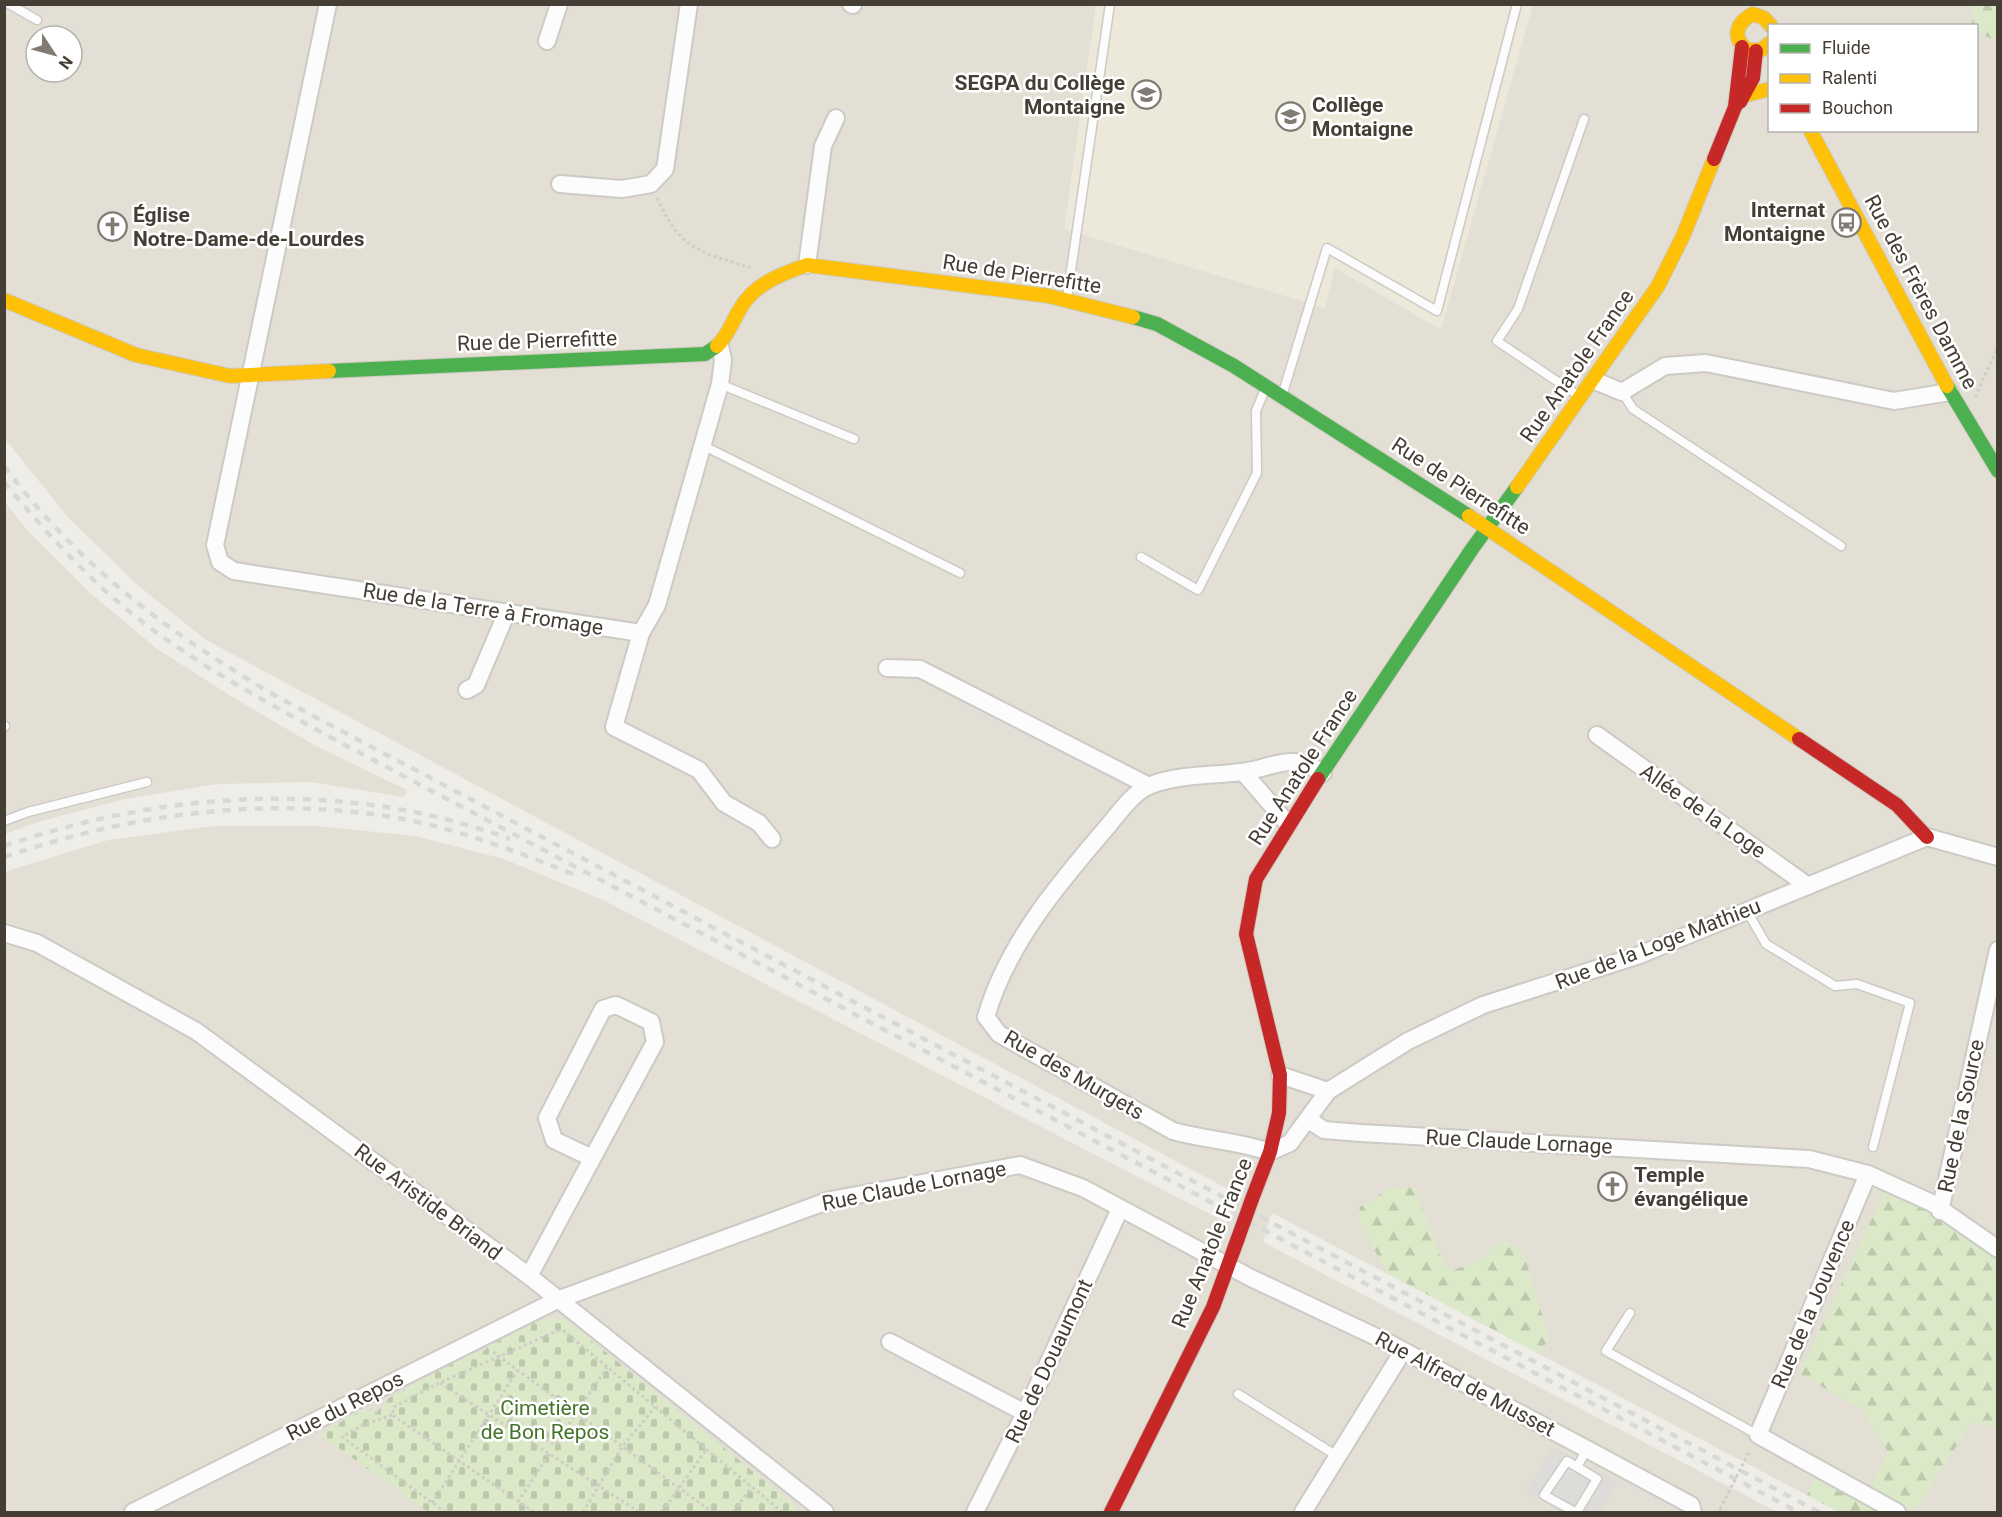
<svg xmlns="http://www.w3.org/2000/svg" width="2002" height="1517" viewBox="0 0 2002 1517" font-family="Roboto,sans-serif">
	<defs>
		<pattern id="forest-firs" width="22" height="20" patternUnits="userSpaceOnUse" patternTransform="scale(1.5)"><rect width="22" height="20" fill="#dbe9c8"/><path d="M5 1l3.5 6h-7zM16 11l3.5 6h-7z" fill="#bdc9ac"/></pattern>
		<pattern id="cemetery-stones" width="16" height="16" patternUnits="userSpaceOnUse" patternTransform="scale(1.5)"><rect width="16" height="16" fill="#dbe9c8"/><path d="M2 7V4a2 2 0 0 1 4 0v3zM10 15v-3a2 2 0 0 1 4 0v3z" fill="#bdc9ac"/></pattern>
	</defs>
	<rect width="100%" height="100%" fill="#eeede8"/>
	<g fill="#e3dfd5" fill-rule="evenodd">
		<path d="M5,5H1997V1512H1839L1272,1213L1263,1242L1777,1512H5L4,872L108,840L214,826H316L415,836L504,859L603,900L1227,1223L1237,1194L206,640L134,582L67,516L5,439ZM1770,26H1976V130H1770ZM36,36H72V72H36Z"/>
		<path d="M4,501L28,531L88,591L156,648L234,698L314,745L407,790L404,797L311,782L217,784L125,799L38,822L5,834Z"/>
	</g>
	<path fill="#ece8da" d="M1096,5H1533L1441,330L1335,268L1325,308L1064,229Z"/>
	<g fill="url(#forest-firs)">
		<path d="M1974,5H1997V40L1984,36L1972,24Z"/>
		<path d="M1891,1178L1997,1240V1428L1972,1422L1915,1511L1870,1488L1888,1452L1862,1409L1799,1374Z"/>
		<path d="M1414,1187L1440,1255L1450,1271L1474,1263L1505,1240L1524,1254L1549,1338L1539,1354L1387,1273L1358,1220L1360,1207L1390,1188Z"/>
		<path d="M1815,1479L1879,1512H1839L1807,1495Z"/>
	</g>
	<path fill="url(#cemetery-stones)" d="M538,1319H565L798,1508L797,1512H428L319,1434L362,1410L377,1412L389,1398L472,1352L484,1351L494,1340Z"/>
	<path fill="#dddcd8" d="M1553,1447L1618,1482L1599,1512H1560L1526,1491Z"/>
	<g fill="none" stroke-linecap="round" stroke-linejoin="round">
		<defs>
			<g id="lane">
				<path d="M9,4L37,20"/>
				<path d="M1067,298L1110,4"/>
				<path d="M720,384L854,439"/>
				<path d="M1622,392L1633,409L1841,546"/>
				<path d="M1282,396L1327,248L1437,311L1517,4"/>
				<path d="M1579,396L1497,341L1518,309L1584,119"/>
				<path d="M702,445L960,573"/>
				<path d="M1141,557L1198,590L1257,473L1256,411L1266,387"/>
				<path d="M4,727L5,726"/>
				<path d="M4,821L28,812L147,782"/>
				<path d="M1747,911L1766,944L1835,986L1857,984L1910,1003L1873,1147"/>
				<path d="M1630,1313L1606,1351L1758,1435"/>
				<path d="M1238,1394L1337,1456"/>
				<path d="M1577,1467L1587,1449"/>
				<path d="M1575,1512L1544,1495L1567,1461L1597,1479L1577,1512"/>
			</g>
			<g id="street">
				<path d="M328,4L215,545L220,562L234,571L641,633L657,605L720,384L723,360L720,346"/>
				<path d="M851,4L853,5"/>
				<path d="M547,41L559,4"/>
				<path d="M560,184L622,189L651,184L665,169L689,4"/>
				<path d="M807,265L823,146L836,118"/>
				<path d="M1593,380L1622,392L1665,366L1706,363L1894,401L1950,392"/>
				<path d="M641,633L614,727L699,770L724,803L759,823L772,839"/>
				<path d="M887,668L920,669L1149,786"/>
				<path d="M467,690L476,685L507,612"/>
				<path d="M1597,735L1808,886"/>
				<path d="M1243,772L1288,824"/>
				<path d="M4,933L37,943L196,1031L529,1276L825,1512"/>
				<path d="M1280,1075L1328,1091L1290,1143L1270,1152C1239,1141 1205,1140 1173,1131L999,1034L986,1017C1007,944 1059,883 1108,826C1119,813 1134,791 1151,785C1180,774 1211,776 1241,772C1276,768 1288,751 1323,773"/>
				<path d="M1328,1091L1408,1041L1483,1005L1637,956L1927,837L1998,857"/>
				<path d="M1309,1120L1324,1130L1361,1133L1809,1159L1868,1174L1932,1203L1998,1249"/>
				<path d="M1868,1174L1758,1435L1897,1512"/>
				<path d="M1940,1211L1998,950"/>
				<path d="M529,1276L655,1042L651,1022L616,1005L603,1009L547,1118L554,1140L592,1158"/>
				<path d="M890,1342L1025,1413"/>
				<path d="M133,1512L557,1300L830,1200L1020,1165L1083,1188L1251,1278L1389,1343L1691,1505L1693,1512"/>
				<path d="M975,1512L1025,1413L1120,1209"/>
				<path d="M1303,1512L1403,1351"/>
			</g>
			<g id="fast">
				<path d="M1133,317L1157,324L1234,366L1469,516"/>
				<path d="M329,371L705,354L717,346"/>
				<path d="M1947,386L1998,471"/>
				<path d="M1318,779L1472,549L1517,487"/>
			</g>
			<g id="slow">
				<path d="M1770,43L1761,50H1748C1731,38 1736,23 1753,14L1764,18L1771,26"/>
				<path d="M1746,95L1770,89"/>
				<path d="M1810,130L1947,386"/>
				<path d="M4,300L136,355L230,376L329,371"/>
				<path d="M717,346C728,336 732,322 740,309C754,284 781,274 807,265L1049,296L1133,317"/>
				<path d="M1517,487L1658,286L1683,236L1714,159"/>
				<path d="M1469,516L1799,739"/>
			</g>
			<g id="jam">
				<path d="M1740,102L1753,78L1756,51"/>
				<path d="M1714,159L1735,107L1742,47"/>
				<path d="M1799,739L1897,805L1927,837"/>
				<path d="M1252,1199L1270,1152L1279,1113L1280,1075L1246,934L1256,879L1318,779"/>
				<path d="M1111,1512L1213,1307L1238,1238"/>
			</g>
		</defs>
		<use href="#lane" stroke="#cccac5" stroke-width="11"/>
		<use href="#street" stroke="#cccac5" stroke-width="20"/>
		<use href="#fast" stroke="#cecabf" stroke-width="16"/>
		<use href="#slow" stroke="#cecabf" stroke-width="16"/>
		<use href="#jam" stroke="#cecabf" stroke-width="16"/>
		<g stroke="#d0cdc9" stroke-width="3" stroke-dasharray="3 3" stroke-linecap="butt">
			<path d="M657,198C682,252 699,251 752,268"/>
			<path d="M1975,397L1998,347"/>
			<path d="M493,1352L712,1512"/>
			<path d="M440,1383L639,1512"/>
			<path d="M505,1414L555,1445L607,1367"/>
			<path d="M392,1415L361,1426L342,1437L445,1512"/>
			<path d="M518,1502L549,1454"/>
			<path d="M432,1503L518,1370"/>
			<path d="M534,1512L392,1415L394,1407L437,1384L557,1331H564L782,1512"/>
			<path d="M583,1512L622,1447L655,1407"/>
			<path d="M662,1512L706,1450"/>
			<path d="M734,1512L751,1487"/>
			<path d="M1720,1512V1509"/>
		</g>
		<use href="#lane" stroke="#fcfcfc" stroke-width="8"/>
		<use href="#street" stroke="#fcfcfc" stroke-width="16"/>
		<use href="#fast" stroke="#4caf50" stroke-width="14"/>
		<use href="#slow" stroke="#ffc107" stroke-width="14"/>
		<use href="#jam" stroke="#c62828" stroke-width="14"/>
		<g stroke="#d8d8d7" stroke-width="4.5" stroke-dasharray="8 8" stroke-linecap="butt">
			<path d="M4,466C82,570 173,636 283,700L1819,1512"/>
			<path d="M4,482C51,539 101,593 160,635C217,676 279,709 341,743L1798,1512"/>
			<path d="M4,846C168,790 346,779 510,839"/>
			<path d="M4,857C132,814 264,795 398,818C459,829 518,852 575,875"/>
		</g>
		<defs>
			<path id="jam-bridge" d="M1238,1238L1252,1199"/>
		</defs>
		<use href="#jam-bridge" stroke="#cecabf" stroke-width="16" stroke-linecap="butt"/>
		<path stroke="#d0cdc9" stroke-width="3" stroke-dasharray="3 3" stroke-linecap="butt" d="M1720,1509L1750,1450"/>
		<use href="#jam-bridge" stroke="#c62828" stroke-width="14"/>
	</g>
	<defs>
		<symbol id="school-ring" viewBox="-11 -11 22 22"><circle r="9.5" fill="#fff" stroke="#807b73" stroke-width="1.5"/><path d="M0-5L7-2L0 1L-7-2ZM-4 1L0 2.5L4 1V4Q0 6-4 4Z" fill="#807b73"/></symbol>
		<symbol id="bus-ring" viewBox="-11 -11 22 22"><circle r="9.5" fill="#fff" stroke="#807b73" stroke-width="1.5"/><path d="M-5-6H5V4H4V6H2V4H-2V6H-4V4H-5ZM-3.5-4V0h7V-4ZM-3.5 1.2v1.5H-2V1.2ZM2 1.2v1.5H3.5V1.2Z" fill="#807b73"/></symbol>
		<symbol id="church-ring" viewBox="-11 -11 22 22"><circle r="9.5" fill="#fff" stroke="#807b73" stroke-width="1.5"/><path d="M-1.2-6h2.4v3.5h3.3v2.4h-3.3V6h-2.4V-.1h-3.3v-2.4h3.3Z" fill="#807b73"/></symbol>
	</defs>
	<g fill-rule="evenodd">
		<use href="#school-ring" x="1130" y="78" width="33" height="33"/>
		<use href="#school-ring" x="1274" y="100" width="33" height="33"/>
		<use href="#bus-ring" x="1830" y="206" width="33" height="33"/>
		<use href="#church-ring" x="96" y="210" width="33" height="33"/>
		<use href="#church-ring" x="1596" y="1170" width="33" height="33"/>
	</g>
	<g text-anchor="middle" stroke-width="5" stroke-linejoin="round" paint-order="stroke">
		<g font-size="21" font-weight="bold" fill="#443e34" stroke="#fff" text-anchor="start">
			<text x="1125" y="90" text-anchor="end">SEGPA du Collège<tspan x="1125" dy="24">Montaigne</tspan></text>
			<text x="1312" y="112">Collège<tspan x="1312" dy="24">Montaigne</tspan></text>
			<text x="1825" y="217" text-anchor="end">Internat<tspan x="1825" dy="24">Montaigne</tspan></text>
			<text x="133" y="222">Église<tspan x="133" dy="24">Notre-Dame-de-Lourdes</tspan></text>
			<text x="1634" y="1182">Temple<tspan x="1634" dy="24">évangélique</tspan></text>
		</g>
		<g font-size="21" fill="#443e34" stroke="#fff">
			<text transform="translate(1022 274) rotate(9)" y="7">Rue de Pierrefitte</text>
			<text transform="translate(1921 292) rotate(62)" y="7">Rue des Frères Damme</text>
			<text transform="translate(537 341) rotate(-2)" y="7">Rue de Pierrefitte</text>
			<text transform="translate(1577 366) rotate(-55)" y="7">Rue Anatole France</text>
			<text transform="translate(1461 486) rotate(33)" y="7">Rue de Pierrefitte</text>
			<text transform="translate(483 609) rotate(9)" y="7">Rue de la Terre à Fromage</text>
			<text transform="translate(1303 767) rotate(-57)" y="7">Rue Anatole France</text>
			<text transform="translate(1703 811) rotate(35)" y="7">Allée de la Loge</text>
			<text transform="translate(1658 944) rotate(-21)" y="7">Rue de la Loge Mathieu</text>
			<text transform="translate(1074 1075) rotate(30)" y="7">Rue des Murgets</text>
			<text transform="translate(1961 1116) rotate(-78)" y="7">Rue de la Source</text>
			<text transform="translate(1519 1142) rotate(3)" y="7">Rue Claude Lornage</text>
			<text transform="translate(914 1186) rotate(-11)" y="7">Rue Claude Lornage</text>
			<text transform="translate(428 1202) rotate(37)" y="7">Rue Aristide Briand</text>
			<text transform="translate(1212 1243) rotate(-68)" y="7">Rue Anatole France</text>
			<text transform="translate(1813 1304) rotate(-67)" y="7">Rue de la Jouvence</text>
			<text transform="translate(1049 1361) rotate(-65)" y="7">Rue de Douaumont</text>
			<text transform="translate(1465 1384) rotate(28)" y="7">Rue Alfred de Musset</text>
			<text transform="translate(345 1406) rotate(-27)" y="7">Rue du Repos</text>
		</g>
		<g font-size="21" fill="#437429" stroke="#fff">
			<text x="545" y="1415">Cimetière<tspan x="545" dy="24">de Bon Repos</tspan></text>
		</g>
	</g>
	<rect width="2002" height="1517" fill="none" stroke="#443e34" stroke-width="12"/>
	<rect x="1768" y="24" width="210" height="108" fill="#ffffff" stroke="#b4b2ae" stroke-width="1.5"/>
	<rect x="1780" y="44" width="30" height="9" fill="#4caf50" stroke="#b4b2ae" stroke-width="1.5"/>
	<text x="1822" y="54" font-size="18" fill="#443e34">Fluide</text>
	<rect x="1780" y="74" width="30" height="9" fill="#ffc107" stroke="#b4b2ae" stroke-width="1.5"/>
	<text x="1822" y="84" font-size="18" fill="#443e34">Ralenti</text>
	<rect x="1780" y="104" width="30" height="9" fill="#c62828" stroke="#b4b2ae" stroke-width="1.5"/>
	<text x="1822" y="114" font-size="18" fill="#443e34">Bouchon</text>
	<g transform="translate(54 54) rotate(126)"><circle r="28" fill="#ffffff" stroke="#b4b2ae" stroke-width="1.5"/>
	<path d="M0-4.5L10 22L0 15L-10 22Z" fill="#807b73"/>
	<text y="-9" font-size="16" font-weight="bold" text-anchor="middle" fill="#443e34">N</text>
	</g>
</svg>
